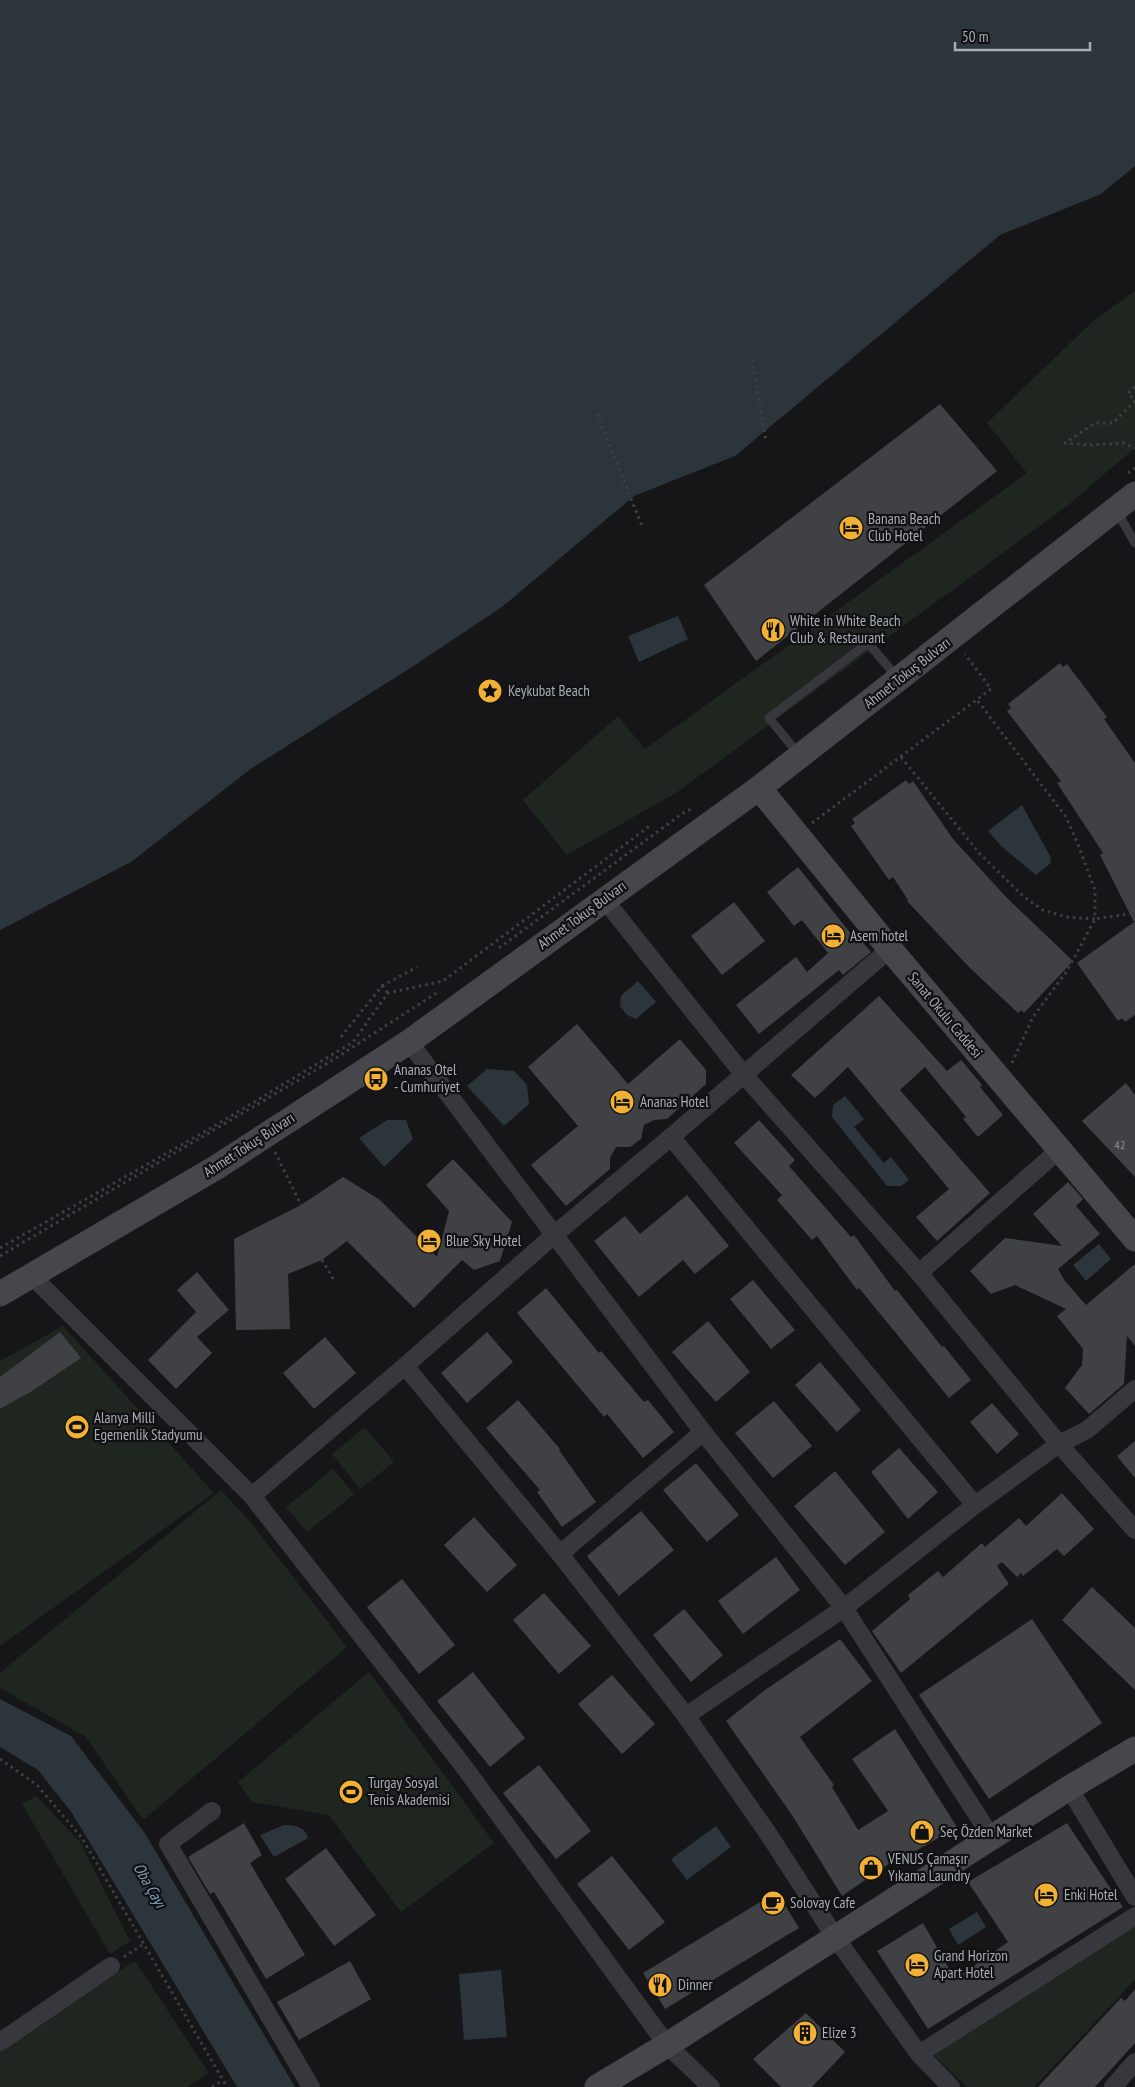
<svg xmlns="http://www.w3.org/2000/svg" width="1135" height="2087" viewBox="0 0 1135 2087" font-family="'PT Sans Narrow',sans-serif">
	<rect width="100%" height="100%" fill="#161618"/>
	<g fill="#1e261f">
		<path d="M1135,291V448L1067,506L676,793L567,855L523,800L618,716L645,749L1027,473L987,423L1093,321Z"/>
		<path d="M63,1326L214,1493L0,1646V1361Z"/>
		<path d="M365,1427L394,1462L360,1489L332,1454Z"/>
		<path d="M333,1469L354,1494L307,1532L286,1507Z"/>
		<path d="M221,1490L253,1525L347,1647L143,1820L86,1737L0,1688V1673Z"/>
		<path d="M369,1672L494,1843L401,1912L329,1815L252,1802L238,1782Z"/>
		<path d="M36,1796L80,1842L130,1941L110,1954L22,1804Z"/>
		<path d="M1135,1922V1980L1034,2087H967L929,2051Z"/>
		<path d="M135,1961L209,2073L187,2087H0V2051Z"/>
	</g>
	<g fill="#2c353c">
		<path d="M0,0H1135V166L1101,194L1000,235L735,456L634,496L502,607L415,665L252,768L131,862L0,930Z"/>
		<path d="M678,616L688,639L639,662L628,636Z"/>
		<path d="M1022,805L1050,856L1051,863L1036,875L1001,846L988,831Z"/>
		<path d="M638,981L656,1002L636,1019L627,1015L620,1006L621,996Z"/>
		<path d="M487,1069L514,1071L527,1085L529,1104L504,1126L467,1086Z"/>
		<path d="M845,1096L864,1119L854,1127L884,1163L891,1157L909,1180L901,1186H887L832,1117L833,1105Z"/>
		<path d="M387,1120H406L413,1139L384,1167L359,1138Z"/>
		<path d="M1099,1244L1111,1259L1086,1281L1073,1265Z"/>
		<path d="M0,1699L71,1736L144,1832L295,2087H237L72,1813L38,1770L0,1747Z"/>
		<path d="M284,1825C295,1825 305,1827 308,1838L274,1857L260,1835Z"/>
		<path d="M716,1826L731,1847L687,1880L671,1859Z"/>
		<path d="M977,1912L986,1927L958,1945L949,1929Z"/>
		<path d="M501,1970L507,2037L464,2040L459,1974Z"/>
	</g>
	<g fill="#404145">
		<path d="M940,404L997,471L756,661L704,585Z"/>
		<path d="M1060,663L1063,667L1067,664L1107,717L1104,719L1135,763V1015L1125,1022L1122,1018L1118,1021L1077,963L1134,922L1100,855L1103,853L1057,783L1061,781L1007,711L1011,708L1008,704Z"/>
		<path d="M906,780L909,784L913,781L953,839L1007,898L1073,961L1024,1013L1021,1010L1018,1013L969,967L907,901L908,900L893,877L889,880L851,826L855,823L852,819Z"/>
		<path d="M798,867L851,934L854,932L871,952L843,975L839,970L759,1034L736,1005L796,957L807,972L828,953L802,920L794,926L767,892Z"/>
		<path d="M734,902L765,941L722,975L691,936Z"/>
		<path d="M879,996L947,1071L961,1060L982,1085L980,1087L1003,1115L978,1137L963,1119L966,1117L925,1067L900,1090L990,1193L937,1241L916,1217L949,1189L848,1067L815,1098L791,1075Z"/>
		<path d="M577,1024L628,1084L680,1039L706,1070V1084L667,1119L654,1120L644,1125L641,1139L630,1147H616L610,1158V1169L566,1206L531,1165L578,1126L528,1067Z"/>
		<path d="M1126,1083L1135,1095V1177L1082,1121Z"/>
		<path d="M759,1120L795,1160L789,1166L851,1237L854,1235L895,1291L897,1290L942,1347L944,1346L971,1380L949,1398L859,1288L857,1290L817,1236L812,1240L777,1200L782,1195L734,1143Z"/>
		<path d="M453,1159L512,1222L500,1261L474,1270L462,1260L414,1308L347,1241L322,1260L288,1274L290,1329L236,1330L234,1239L301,1205L343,1177L380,1200L437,1257L449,1211L426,1185Z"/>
		<path d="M1068,1182L1083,1199L1076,1206L1100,1234L1058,1269L1065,1281L1086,1305L1135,1264V1346L1127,1336L1124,1384L1089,1414L1065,1388L1082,1365L1083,1349L1057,1316L1066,1309L1015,1285L991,1294L970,1271L1005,1238L1062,1246L1033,1214Z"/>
		<path d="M687,1195L729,1246L695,1274L683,1260L639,1297L594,1241L625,1216L640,1234Z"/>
		<path d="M197,1272L229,1310L197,1337L212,1353L176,1389L148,1360L196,1312L177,1290Z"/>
		<path d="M753,1280L795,1330L771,1349L730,1299Z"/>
		<path d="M546,1288L599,1353L601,1351L644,1402L648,1400L674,1432L643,1458L607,1414L604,1417L517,1313Z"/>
		<path d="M708,1321L750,1372L716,1402L672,1352Z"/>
		<path d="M60,1332L81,1358L32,1391L0,1409V1377Z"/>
		<path d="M487,1332L513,1362L467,1403L441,1373Z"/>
		<path d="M325,1337L356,1373L314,1409L283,1373Z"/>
		<path d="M820,1362L861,1410L837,1432L795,1385Z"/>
		<path d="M518,1400L560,1449L559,1450L596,1502L562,1527L537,1492L540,1490L486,1428Z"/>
		<path d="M774,1401L812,1446L773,1478L735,1433Z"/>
		<path d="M992,1403L1019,1434L997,1454L970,1422Z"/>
		<path d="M1135,1441V1478L1117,1456Z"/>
		<path d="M899,1448L938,1492L908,1519L871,1472Z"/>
		<path d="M696,1463L739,1515L707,1542L663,1490Z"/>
		<path d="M835,1471L885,1532L845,1565L794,1506Z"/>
		<path d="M1062,1493L1094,1529L1064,1556L1057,1549L1023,1576L1021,1573L1017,1577L1002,1562L997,1566L1009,1584L901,1673L872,1631L910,1599L908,1595L938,1571L943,1577L982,1543L985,1547L1019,1518L1026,1526Z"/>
		<path d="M641,1511L674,1550L619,1596L587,1556Z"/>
		<path d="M474,1517L517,1565L487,1592L444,1545Z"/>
		<path d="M776,1557L800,1590L743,1634L718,1601Z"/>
		<path d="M402,1579L455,1645L419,1674L367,1607Z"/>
		<path d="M1092,1587L1135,1628V1690L1062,1620Z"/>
		<path d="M544,1593L591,1646L559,1674L513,1620Z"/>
		<path d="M684,1609L723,1655L691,1682L653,1635Z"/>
		<path d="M1032,1619L1102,1723L989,1799L919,1695Z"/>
		<path d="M840,1639L872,1681L800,1737L834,1785L832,1787L858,1830L888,1811L852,1759L895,1729L957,1827L904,1858L902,1855L842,1896L792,1815L726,1721L765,1690Z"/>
		<path d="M473,1672L525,1738L490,1767L437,1701Z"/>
		<path d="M612,1675L655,1724L622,1754L578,1704Z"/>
		<path d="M539,1765L591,1831L556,1859L503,1793Z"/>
		<path d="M244,1823L262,1855L250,1863L305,1955L266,1979L214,1892L210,1894L188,1857Z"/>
		<path d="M1067,1823L1123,1907L928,2029L877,1951L923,1923L955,1979L1008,1942L968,1882Z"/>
		<path d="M326,1848L376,1915L334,1946L285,1879Z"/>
		<path d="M612,1856L665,1922L629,1950L577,1884Z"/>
		<path d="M777,1892L799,1928L665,2009L643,1973Z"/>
		<path d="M350,1961L371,1999L299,2040L277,2002Z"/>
		<path d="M1135,1989V2043L1095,2087H1038L1121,1998L1125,2001Z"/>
		<path d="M806,2013L845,2052L812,2087H781L753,2059Z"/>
	</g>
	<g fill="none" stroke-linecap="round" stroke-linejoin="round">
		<g stroke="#3d3f44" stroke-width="3" stroke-dasharray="2.5 4" stroke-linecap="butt">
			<path d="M752,359L766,441"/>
			<path d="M1135,387L1128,393L1135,401L1113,423H1095L1065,443L1089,445L1123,443L1135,448"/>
			<path d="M597,414L642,526"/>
			<path d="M1128,473L1135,468"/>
			<path d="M901,757L980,854L1024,897L1043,910L1066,917L1095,919V890L1077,842L1066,817L977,700"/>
			<path d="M812,823L991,689L965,654"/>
			<path d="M499,948L683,813L693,808"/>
			<path d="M382,986L417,967"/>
			<path d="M341,1037L382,986L388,993"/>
			<path d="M1012,1063L1033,1017L1067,971L1095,919L1135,913"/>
			<path d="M275,1152L301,1205"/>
			<path d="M0,1248L211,1128L353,1042L388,993L443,981L651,825"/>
			<path d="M0,1256L336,1058L438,992"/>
			<path d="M322,1260L335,1282"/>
			<path d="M0,1759L37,1785L82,1838L227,2087"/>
			<path d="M124,1957L142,1945"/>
			<path d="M212,2087L223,2080"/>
		</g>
		<g stroke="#37383d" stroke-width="9">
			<path d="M1116,510L1135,543"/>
			<path d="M800,756L769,718L868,643L897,677"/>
		</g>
		<g stroke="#37383d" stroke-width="18">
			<path d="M604,899L744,1075L919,1273L1059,1444L1135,1530"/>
			<path d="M409,1042L703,1432L844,1608L992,1838"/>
			<path d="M671,1137L975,1505"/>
			<path d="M919,1273L1059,1150"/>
			<path d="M32,1276L252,1496L462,1764L667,2045L711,2087"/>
			<path d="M405,1366L560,1554L686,1716L767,1832L835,1937L919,2054L951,2087"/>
			<path d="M252,1496L405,1366L554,1235L671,1137L890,949"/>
			<path d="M560,1554L703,1432"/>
			<path d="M686,1716L844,1608L975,1505L1059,1444L1087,1430L1135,1389"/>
			<path d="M1069,1788L1135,1897"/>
			<path d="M212,1811L168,1844L311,2087"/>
			<path d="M0,2042L111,1966"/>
			<path d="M919,2054L1135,1916"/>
			<path d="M1113,2087L1135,2062"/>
		</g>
		<g stroke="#45474d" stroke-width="25">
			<path d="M759,788L890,949L1135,1239"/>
			<path d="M0,1294L217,1167L409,1042L759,788L1135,494"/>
			<path d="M597,2087L667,2045L1069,1788L1135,1749"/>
		</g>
	</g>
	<defs>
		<symbol id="hotel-disc" viewBox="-11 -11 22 22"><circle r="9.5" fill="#f2b134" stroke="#111113"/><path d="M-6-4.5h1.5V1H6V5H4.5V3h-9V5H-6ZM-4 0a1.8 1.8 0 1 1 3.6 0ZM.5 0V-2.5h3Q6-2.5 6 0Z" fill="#111"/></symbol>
		<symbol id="restaurant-disc" viewBox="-11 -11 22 22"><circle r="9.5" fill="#f2b134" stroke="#111113"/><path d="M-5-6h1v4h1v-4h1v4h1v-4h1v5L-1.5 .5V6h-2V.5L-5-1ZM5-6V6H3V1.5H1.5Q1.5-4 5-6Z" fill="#111"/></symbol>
		<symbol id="sight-disc" viewBox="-11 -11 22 22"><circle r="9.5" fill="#f2b134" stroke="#111113"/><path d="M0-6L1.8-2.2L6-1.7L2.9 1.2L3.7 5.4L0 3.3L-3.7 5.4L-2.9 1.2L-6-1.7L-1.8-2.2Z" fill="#111"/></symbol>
		<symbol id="bus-disc" viewBox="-11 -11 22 22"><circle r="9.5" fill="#f2b134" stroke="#111113"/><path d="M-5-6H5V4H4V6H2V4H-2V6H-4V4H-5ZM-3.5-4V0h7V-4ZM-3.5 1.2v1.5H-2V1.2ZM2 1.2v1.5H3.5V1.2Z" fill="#111"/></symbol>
		<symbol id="stadium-disc" viewBox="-11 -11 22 22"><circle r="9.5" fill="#f2b134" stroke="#111113"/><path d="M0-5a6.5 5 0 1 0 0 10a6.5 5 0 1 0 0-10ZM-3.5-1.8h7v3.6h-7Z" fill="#111"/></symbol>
		<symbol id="shop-disc" viewBox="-11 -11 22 22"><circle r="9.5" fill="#f2b134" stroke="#111113"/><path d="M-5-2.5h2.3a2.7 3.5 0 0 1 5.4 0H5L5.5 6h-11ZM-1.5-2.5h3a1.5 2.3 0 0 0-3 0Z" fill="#111"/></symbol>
		<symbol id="cafe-disc" viewBox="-11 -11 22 22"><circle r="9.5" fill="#f2b134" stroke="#111113"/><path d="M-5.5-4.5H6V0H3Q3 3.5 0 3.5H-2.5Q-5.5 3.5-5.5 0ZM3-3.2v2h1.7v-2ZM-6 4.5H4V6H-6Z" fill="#111"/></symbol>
		<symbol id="building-disc" viewBox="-11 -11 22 22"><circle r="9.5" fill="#f2b134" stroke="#111113"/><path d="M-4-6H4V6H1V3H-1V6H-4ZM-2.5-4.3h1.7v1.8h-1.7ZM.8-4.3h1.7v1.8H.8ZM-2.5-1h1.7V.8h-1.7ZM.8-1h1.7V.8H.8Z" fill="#111"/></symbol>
	</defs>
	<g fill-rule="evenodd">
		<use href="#hotel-disc" x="837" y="514" width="28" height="28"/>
		<use href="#restaurant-disc" x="759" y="616" width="28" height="28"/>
		<use href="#sight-disc" x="476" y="677" width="28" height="28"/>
		<use href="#hotel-disc" x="819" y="922" width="28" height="28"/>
		<use href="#bus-disc" x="362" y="1065" width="28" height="28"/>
		<use href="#hotel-disc" x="608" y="1088" width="28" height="28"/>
		<use href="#hotel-disc" x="415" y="1227" width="28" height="28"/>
		<use href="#stadium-disc" x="63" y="1413" width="28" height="28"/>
		<use href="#stadium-disc" x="337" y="1778" width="28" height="28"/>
		<use href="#shop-disc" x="908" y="1818" width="28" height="28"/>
		<use href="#shop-disc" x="857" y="1854" width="28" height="28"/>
		<use href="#hotel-disc" x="1032" y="1881" width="28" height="28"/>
		<use href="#cafe-disc" x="759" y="1889" width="28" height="28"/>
		<use href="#hotel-disc" x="903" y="1951" width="28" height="28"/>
		<use href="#restaurant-disc" x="646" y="1971" width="28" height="28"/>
		<use href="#building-disc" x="791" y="2019" width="28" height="28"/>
	</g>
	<g text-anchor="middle" stroke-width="4.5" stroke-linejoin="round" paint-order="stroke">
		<g font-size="12" fill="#8e929b">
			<text x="1120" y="1149">42</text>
		</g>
		<g font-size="15" fill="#a8adb8" stroke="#111113" text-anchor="start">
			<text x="868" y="524">Banana Beach<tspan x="868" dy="17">Club Hotel</tspan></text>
			<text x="790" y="626">White in White Beach<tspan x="790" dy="17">Club &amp; Restaurant</tspan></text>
			<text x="508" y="696">Keykubat Beach</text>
			<text x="850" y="941">Asem hotel</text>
			<text x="394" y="1075">Ananas Otel<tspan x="394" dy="17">- Cumhuriyet</tspan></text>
			<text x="640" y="1107">Ananas Hotel</text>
			<text x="446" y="1246">Blue Sky Hotel</text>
			<text x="94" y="1423">Alanya Milli<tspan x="94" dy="17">Egemenlik Stadyumu</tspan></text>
			<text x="368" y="1788">Turgay Sosyal<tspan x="368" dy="17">Tenis Akademisi</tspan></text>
			<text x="940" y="1837">Seç Özden Market</text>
			<text x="888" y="1864">VENUS Çamaşır<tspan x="888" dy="17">Yıkama Laundry</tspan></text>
			<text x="1064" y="1900">Enki Hotel</text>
			<text x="790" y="1908">Solovay Cafe</text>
			<text x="934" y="1961">Grand Horizon<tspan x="934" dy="17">Apart Hotel</tspan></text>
			<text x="678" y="1990">Dinner</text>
			<text x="822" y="2038">Elize 3</text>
		</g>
		<g font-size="15" fill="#a8adb8" stroke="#111113">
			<text transform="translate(907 673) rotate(-38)" y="5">Ahmet Tokuş Bulvarı</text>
			<text transform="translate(582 915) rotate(-36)" y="5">Ahmet Tokuş Bulvarı</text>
			<text transform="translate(945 1015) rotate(50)" y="5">Sanat Okulu Caddesi</text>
			<text transform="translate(249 1145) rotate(-33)" y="5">Ahmet Tokuş Bulvarı</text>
		</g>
		<g font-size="16" font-style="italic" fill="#7f9bb3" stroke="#111113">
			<text transform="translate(150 1885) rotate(60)" y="6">Oba Çayı</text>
		</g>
	</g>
	<path d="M955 42v8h135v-8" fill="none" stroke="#a8adb8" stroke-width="2.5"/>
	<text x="962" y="42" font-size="15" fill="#a8adb8" stroke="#111113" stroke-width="4" paint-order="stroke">50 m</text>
</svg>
